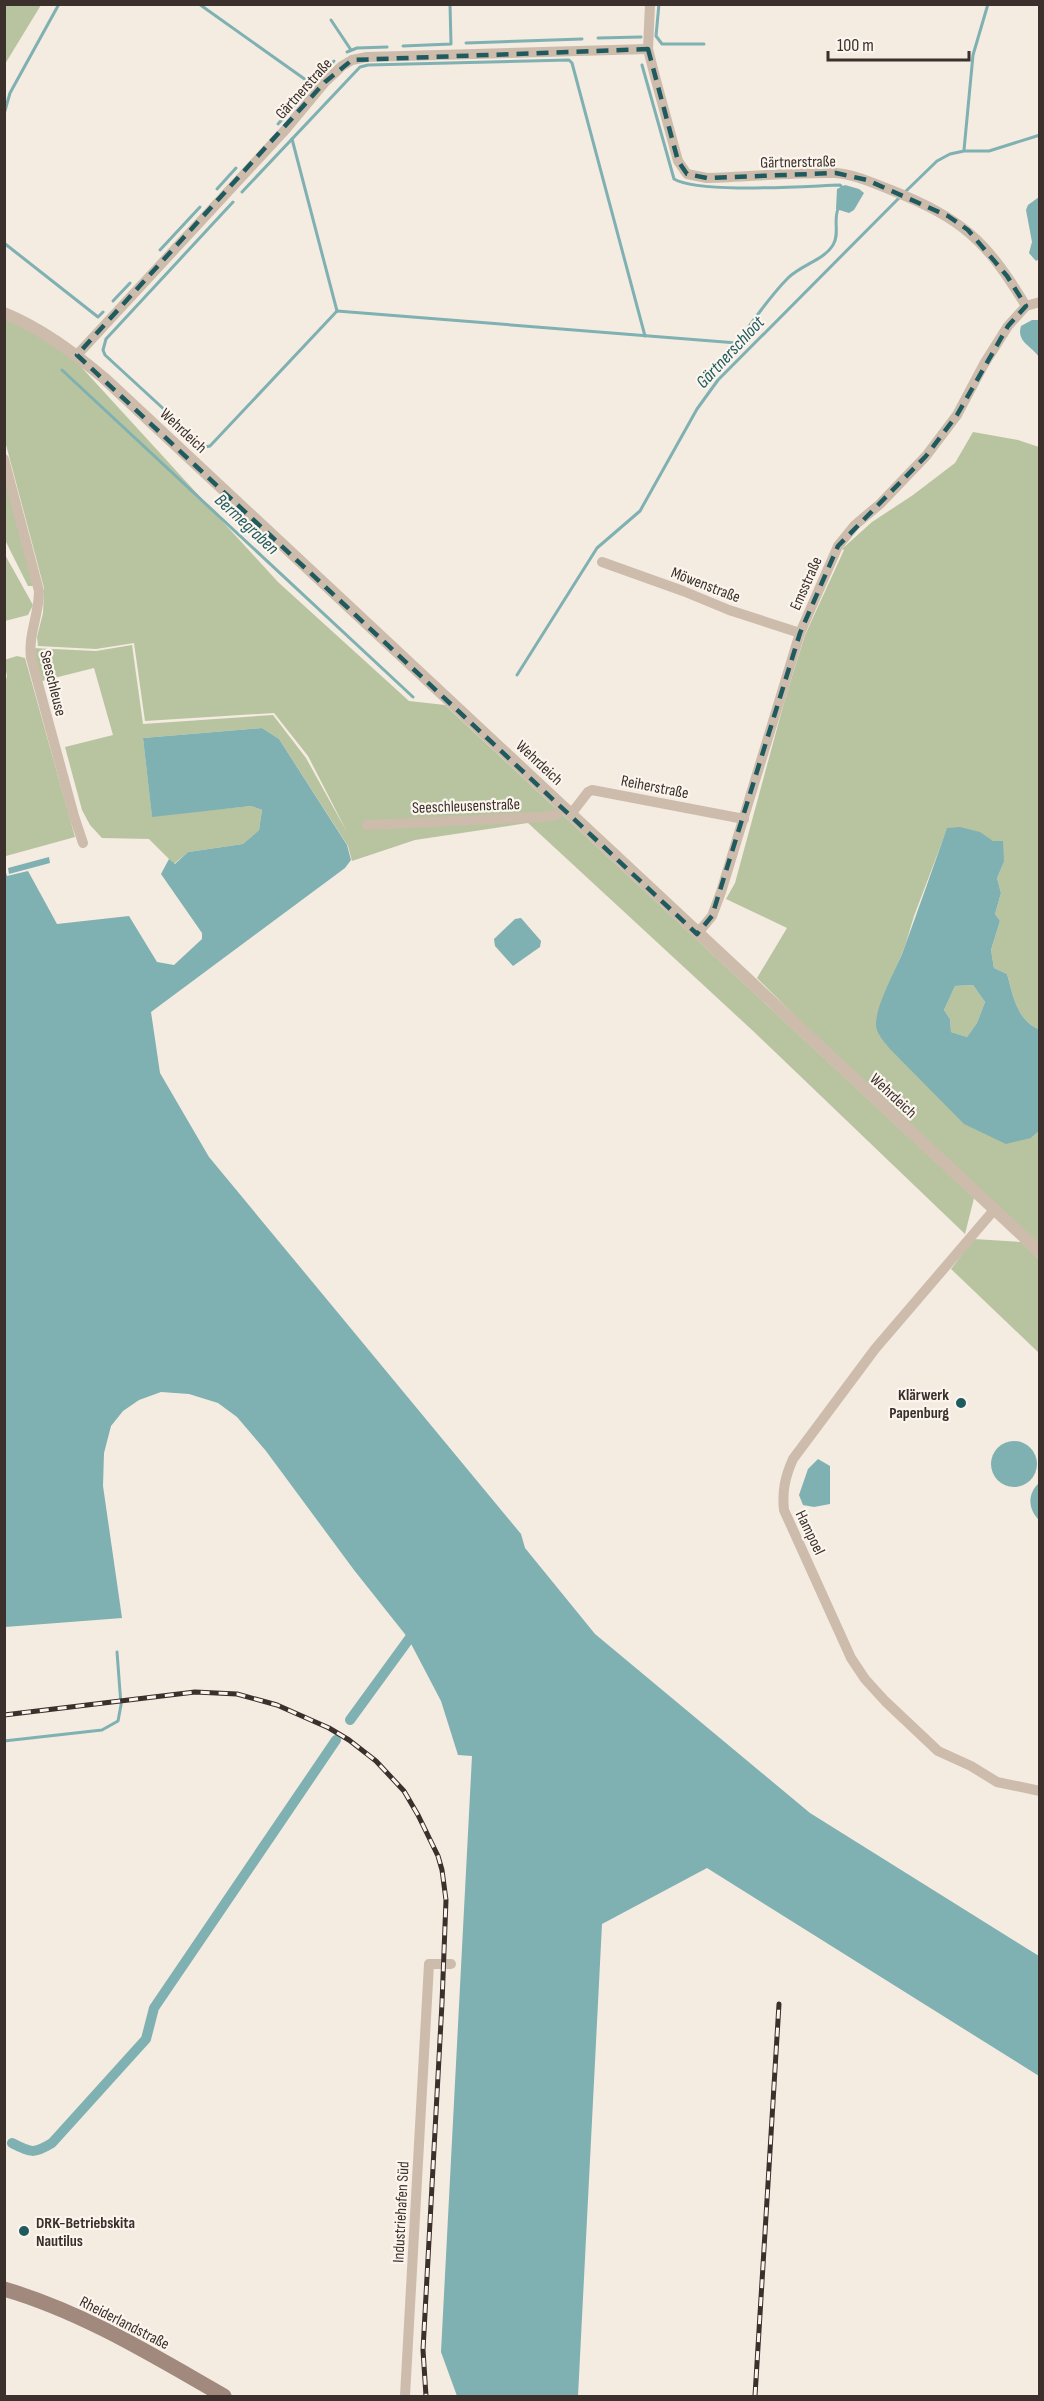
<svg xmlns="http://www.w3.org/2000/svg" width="1044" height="2401" viewBox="0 0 1044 2401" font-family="'Sofia Sans Condensed',sans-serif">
	<rect width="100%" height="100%" fill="#f4ebe1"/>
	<g fill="#b8c4a0">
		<path d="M5,4L41,5L5,64L4,5Z"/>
		<path d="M4,318L13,320L73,358L278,582L409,701L445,705L974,1198L965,1234L752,1030L528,823L415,840L352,861L348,846L279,739L262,728L143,738L152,816L251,806L262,810L259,830L243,844L188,852L174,864L149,839L102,838L90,825L82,810L65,747L113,735L94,668L42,681L32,648L96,651L132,645L143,724L273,715L306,758L347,832L308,756L274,713L145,721L134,643L96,649L38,646L37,637L43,613L44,588L5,441Z"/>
		<path d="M973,432L1018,440L1039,447V1029C1017,1021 1013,995 1007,974L994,968L991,950L1000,921L995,914L1001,893L997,878L1004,862C986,829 983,832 947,829L914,916L905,946L881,1004L879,1035L920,1078L1031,1138L1039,1131V1246L847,1067L757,978L787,928L726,899L735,883L785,699L805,635L844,550L842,549L872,522L913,495L955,463Z"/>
		<path d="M4,475L33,586H28L5,540Z"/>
		<path d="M4,553L33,605L28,615L5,621Z"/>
		<path d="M17,656L25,658L75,837L6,856L4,687L7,676L4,660Z"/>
		<path d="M973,985L985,1002L977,1023L967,1037L951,1032L950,1019L944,1010L955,986Z"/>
		<path d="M974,1239L1021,1242L1039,1259V1353L951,1269Z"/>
	</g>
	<g fill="#7fb0b2" fill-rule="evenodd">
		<path d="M845,185L859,189L864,193L854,210L849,213L836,209L837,189Z"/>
		<path d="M1039,197V259L1036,261L1029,253L1032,242L1026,210L1028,205Z"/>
		<path d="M1032,320H1039V357C1032,346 1016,342 1021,326Z"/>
		<path d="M262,728L279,739L347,845L351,860L345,868L151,1012L160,1073L209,1157L521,1534L525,1548L595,1634L810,1813L1039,1956V2076L707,1868L602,1924L578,2396H457L441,2352L472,1756L458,1755L441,1701L408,1638L354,1570L266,1451L237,1417L218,1403L189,1394L161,1392L139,1400L123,1411L111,1426L104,1453L103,1486L122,1618L5,1627V869L7,876L28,871L57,924L129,916L157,962L174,965L202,939V933L161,874L169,859L175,864L188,852L243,844L259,830L262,810L251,806L152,817L143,738Z"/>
		<path d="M960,827L980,832L993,841H1003L1004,862L997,878L1001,893L995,914L1000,921L991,950L994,968L1007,974C1013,995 1017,1021 1039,1029V1131L1031,1138L1006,1144L964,1124L889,1048C884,1041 876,1034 876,1024C877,1001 897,969 905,946C919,907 933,868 947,828ZM973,985L985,1002L977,1023L967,1037L951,1032L950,1019L944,1010L955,986Z"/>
		<path d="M49,857L50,863L9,874L8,868Z"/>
		<path d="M521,918L541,941L540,947L513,966L495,946L494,939L515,919Z"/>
		<circle cx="1014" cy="1464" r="23"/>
		<path d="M818,1459L830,1466V1504L814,1507L803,1505L799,1495L808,1469Z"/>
		<path d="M1039,1483V1520C1028,1509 1027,1494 1039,1483Z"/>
	</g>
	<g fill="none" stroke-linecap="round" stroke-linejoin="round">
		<g stroke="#7fb0b2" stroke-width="3">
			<path d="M199,4L313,85"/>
			<path d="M659,4L656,36L662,44H704"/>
			<path d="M331,20L351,50"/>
			<path d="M598,38L641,37"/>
			<path d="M466,43L582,39"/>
			<path d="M403,46L451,44L450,4"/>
			<path d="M347,52L357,48L387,47"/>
			<path d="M642,65L674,179C700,194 806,186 840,185L843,188"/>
			<path d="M4,114L10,93L59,4"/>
			<path d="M278,124L334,61"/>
			<path d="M292,139L337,311"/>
			<path d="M964,150L973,55L988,4"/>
			<path d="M217,189L236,168"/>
			<path d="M242,192L360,67L368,65L569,60L572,63L645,336"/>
			<path d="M904,193L937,161L950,154L964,151H989L1040,135"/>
			<path d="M233,202L106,339L103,350L105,355L205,447L210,446L337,311L737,343C753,321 769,297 788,278C801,265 824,260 833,245C840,234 833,221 838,209"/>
			<path d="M4,243L98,317L103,312"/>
			<path d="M160,250L200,207"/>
			<path d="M113,301L130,283"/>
			<path d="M62,370L413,697"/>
			<path d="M517,675L597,548L640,511L697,409L718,380L899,198"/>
			<path d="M4,1741L102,1730L118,1721L121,1705L117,1652"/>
		</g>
		<g stroke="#7fb0b2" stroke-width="10">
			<path d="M350,1720L417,1628"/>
			<path d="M12,2143C31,2153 34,2154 52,2143L146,2039L154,2008L336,1740"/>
		</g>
		<g stroke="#cdbbac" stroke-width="10">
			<path d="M650,4L648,49L654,73L678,161L687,174L707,178C749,177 792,172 835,173C854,174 873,183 891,190C963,219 986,240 1026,306"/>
			<path d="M77,355L286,129L325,82L342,66L352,60L367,57L648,49"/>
			<path d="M4,459L39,591C39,615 28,635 31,658L74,816L83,843"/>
			<path d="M602,562L683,591L729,610L800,633"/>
			<path d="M571,814L588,792L592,790L744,819"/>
			<path d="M367,825L541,817L556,815L564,808"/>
			<path d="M697,934L712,916L721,892L800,633L838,546L855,525L880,504L926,456L957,415L984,364L1008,326L1026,306L1040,302"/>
			<path d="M994,1210L875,1349L793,1459C785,1477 782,1491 784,1510L851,1658L865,1679L885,1701L938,1751L971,1766L997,1782L1040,1791"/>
			<path d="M405,2396L429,1964H451"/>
		</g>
		<path stroke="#cdbbac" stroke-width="12" d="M4,313C41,328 74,353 104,378L1040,1252"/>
		<path stroke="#a18a7d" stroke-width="15" d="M4,2289C83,2312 154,2356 224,2396"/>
		<defs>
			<g id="rail">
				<path d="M4,1715L195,1692L237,1694L277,1705L329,1728L349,1740L376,1761L404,1791L418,1815L438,1856L442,1870L446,1900L442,2003L423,2350L426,2396"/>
				<path d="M755,2396L779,2004"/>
			</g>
		</defs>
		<use href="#rail" stroke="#3b302b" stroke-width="5"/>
		<use href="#rail" stroke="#fbf5ee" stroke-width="3" stroke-dasharray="9" stroke-linecap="butt"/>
	</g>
	<path fill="none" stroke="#1f5a5e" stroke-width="4.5" stroke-dasharray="12 8" stroke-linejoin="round" d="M648,49L678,161L687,174L707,178L836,173L867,180L948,216L968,230L1007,276L1026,306L1008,326L957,415L926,456L838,546L800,633L712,916L697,934L77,355L325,82L352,60Z"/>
	<g fill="#1f5a5e" stroke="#fbf5ee" stroke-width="2">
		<circle cx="961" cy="1403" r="6"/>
		<circle cx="24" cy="2231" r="6"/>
	</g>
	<g text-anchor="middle" stroke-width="4.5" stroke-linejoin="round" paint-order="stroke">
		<g font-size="16" fill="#3b302b" stroke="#fbf5ee">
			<text transform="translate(303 88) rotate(-48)" y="6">Gärtnerstraße</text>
			<text transform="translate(798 161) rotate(-1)" y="6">Gärtnerstraße</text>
			<text transform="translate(184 430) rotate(43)" y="6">Wehrdeich</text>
			<text transform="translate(805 583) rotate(-66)" y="6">Emsstraße</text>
			<text transform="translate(706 584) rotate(21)" y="6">Möwenstraße</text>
			<text transform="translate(54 683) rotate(76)" y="6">Seeschleuse</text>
			<text transform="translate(540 762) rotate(43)" y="6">Wehrdeich</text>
			<text transform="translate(655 786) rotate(11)" y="6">Reiherstraße</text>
			<text transform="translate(466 805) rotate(-2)" y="6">Seeschleusenstraße</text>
			<text transform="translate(894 1095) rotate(43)" y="6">Wehrdeich</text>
			<text transform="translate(811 1532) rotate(64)" y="6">Hampoel</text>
			<text transform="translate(400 2212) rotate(-87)" y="6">Industriehafen Süd</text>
			<text transform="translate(125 2322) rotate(27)" y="6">Rheiderlandstraße</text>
		</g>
		<g font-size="16" font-weight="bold" fill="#3b302b" stroke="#fbf5ee" text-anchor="end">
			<text x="949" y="1400">Klärwerk<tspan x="949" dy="18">Papenburg</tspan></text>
			<text x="36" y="2228" text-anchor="start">DRK-Betriebskita<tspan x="36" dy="18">Nautilus</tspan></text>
		</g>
		<g font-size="18" font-style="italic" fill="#1f5a5e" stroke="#fbf5ee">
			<text transform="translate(730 352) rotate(-47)" y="6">Gärtnerschloot</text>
			<text transform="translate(247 524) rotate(43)" y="6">Bermegraben</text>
		</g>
	</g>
	<rect width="1044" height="2401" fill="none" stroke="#3b302b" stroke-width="12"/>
	<path d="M828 51v9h141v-9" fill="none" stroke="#3b302b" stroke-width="3"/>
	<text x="837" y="51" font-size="18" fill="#3b302b" stroke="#fbf5ee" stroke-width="4.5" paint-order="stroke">100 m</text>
</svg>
